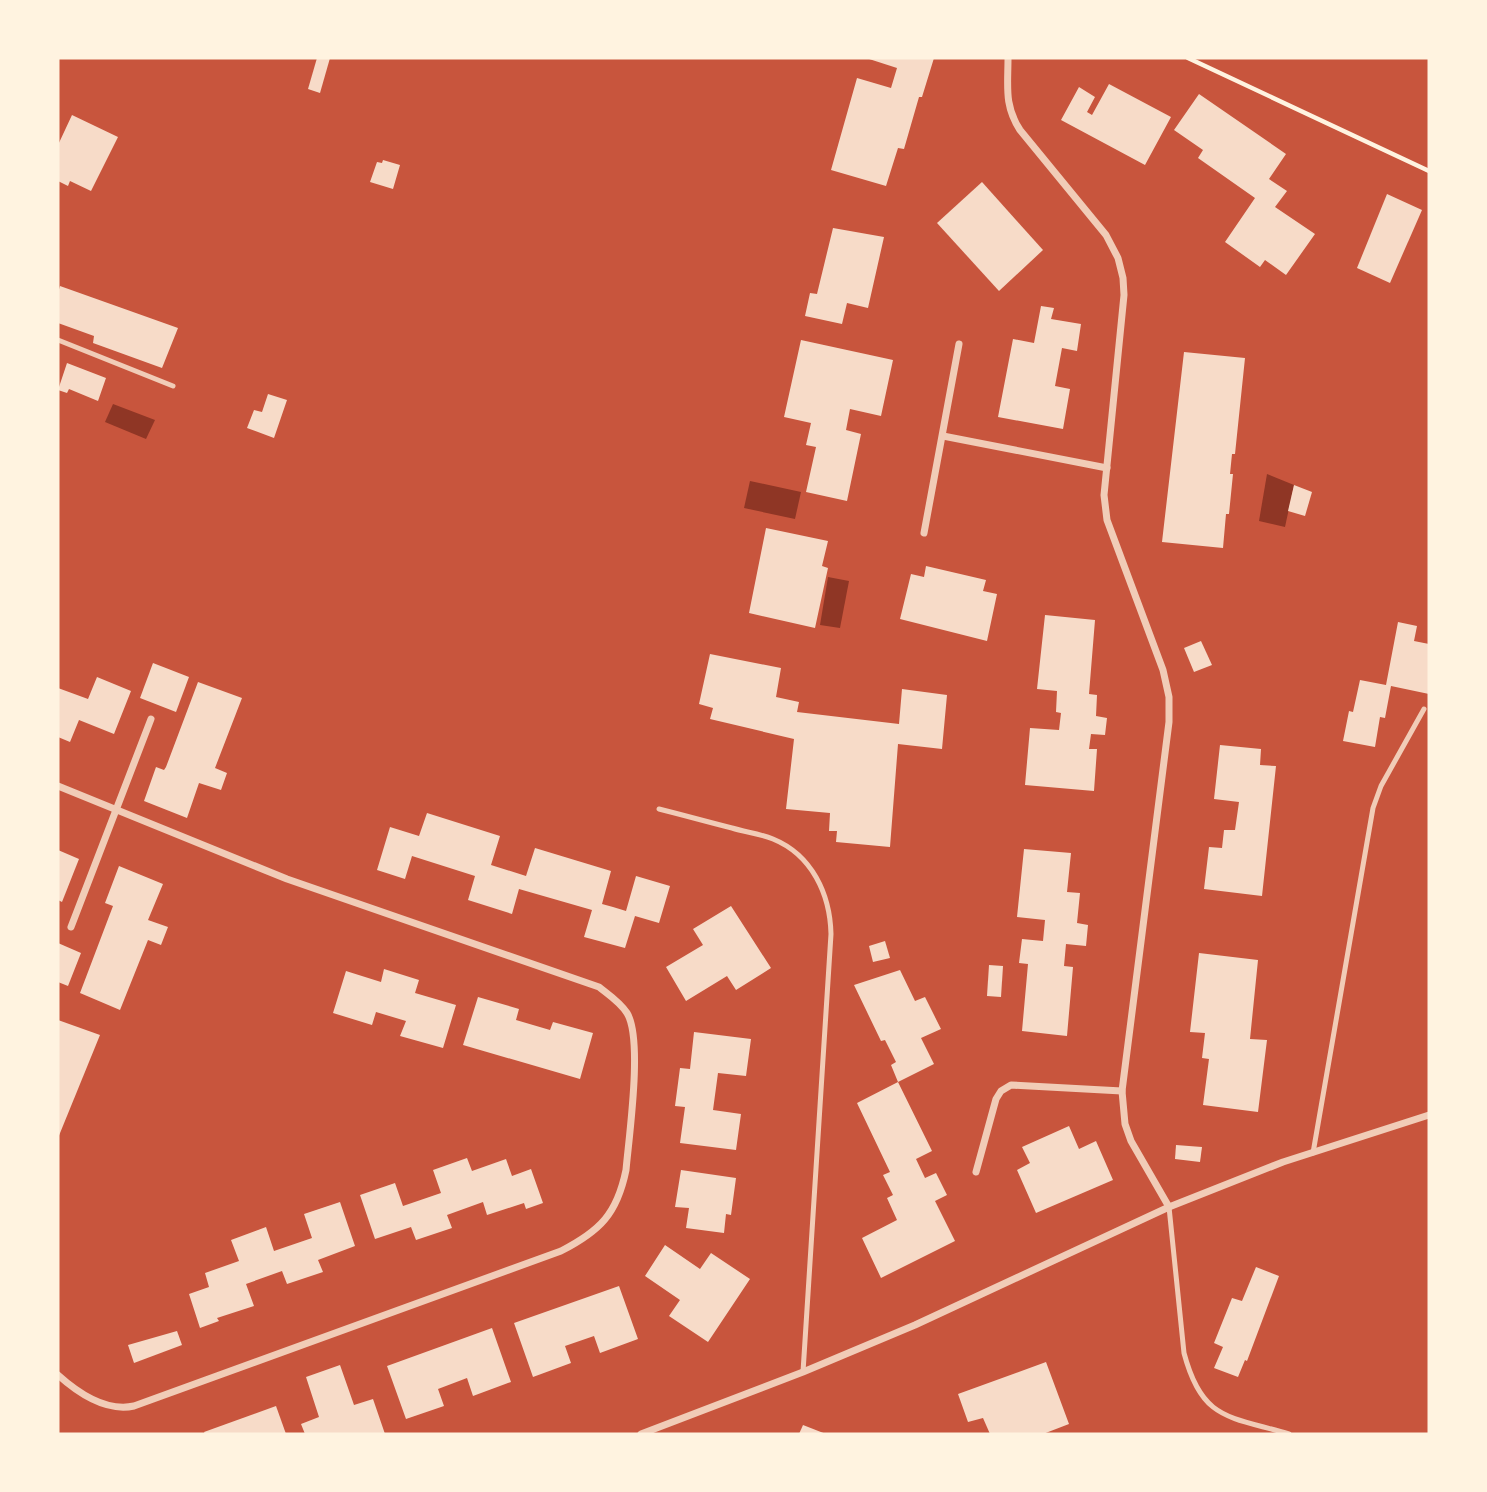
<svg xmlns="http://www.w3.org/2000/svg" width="1487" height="1492" viewBox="0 0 1487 1492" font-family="'DejaVu Sans',sans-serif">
	<rect width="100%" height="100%" fill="#c8553d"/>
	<g fill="#8f3625">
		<path d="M113,404L155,420L146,439L105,422Z"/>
		<path d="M1267,474L1294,485L1285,527L1259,521Z"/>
		<path d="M750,481L801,492L795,519L744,508Z"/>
		<path d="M828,577L849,581L840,628L820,625Z"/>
	</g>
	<g fill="#f7dbc8">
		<path d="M317,58H330L320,93L308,89Z"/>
		<path d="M866,58H934L922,97H919L904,149L898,148L886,186L831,170L857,78L891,88L897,68Z"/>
		<path d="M1109,84L1171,117L1145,165L1061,120L1079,87L1095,97L1087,112L1092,115Z"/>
		<path d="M1199,94L1286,154L1269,179L1287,191L1275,207L1315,234L1286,275L1265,260L1260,267L1225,242L1255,198L1198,158L1203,150L1174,130Z"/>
		<path d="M72,115L118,137L91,191L70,181L68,186L58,181V145Z"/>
		<path d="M383,160L400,165L393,189L370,182L377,162L382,163Z"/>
		<path d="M982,182L1043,250L999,291L937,223Z"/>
		<path d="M1387,194L1422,210L1390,283L1357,268Z"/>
		<path d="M833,228L884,237L868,308L847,303L842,324L805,316L810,293L817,294Z"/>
		<path d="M60,286L178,328L162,368L93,343L94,336L58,323V293Z"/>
		<path d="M1041,306L1054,308L1051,319L1081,324L1077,351L1062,348L1055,386L1070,389L1063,429L998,417L1013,339L1034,343Z"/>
		<path d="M801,340L893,360L881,416L850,409L846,430L861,434L847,501L806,492L816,447L806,445L811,423L784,417Z"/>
		<path d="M1184,352L1245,358L1235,454H1232L1230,474H1233L1229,514H1226L1223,548L1162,542Z"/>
		<path d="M67,363L106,378L98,401L69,389L67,393L58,390Z"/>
		<path d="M268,394L287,400L274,438L247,428L254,410L262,412Z"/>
		<path d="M1294,485L1312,492L1305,516L1288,511Z"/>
		<path d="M766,528L828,541L822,566L828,568L815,628L749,613Z"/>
		<path d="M926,566L986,580L983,591L997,594L987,641L900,619L911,574L924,577Z"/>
		<path d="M1045,615L1095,620L1089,694L1097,695L1096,716L1107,718L1105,735L1091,734L1089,749H1097L1094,791L1025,785L1030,728L1059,730L1061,713L1056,712L1057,691L1037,689Z"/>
		<path d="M1398,622L1417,626L1414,641L1429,644V694L1391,686L1385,718L1380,717L1375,747L1343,741L1349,711L1353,712L1360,680L1386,685Z"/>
		<path d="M1201,641L1212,665L1194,672L1184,648Z"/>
		<path d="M710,654L781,668L776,697L799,702L797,712L899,724L902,689L947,695L942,749L898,744L890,847L836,842L837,831H829L830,813L786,809L794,739L710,719L713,708L699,704Z"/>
		<path d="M153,663L189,677L176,712L140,698Z"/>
		<path d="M97,677L131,691L114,734L79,720L70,742L58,737V688L88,699Z"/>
		<path d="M198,682L242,698L215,768L227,773L221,790L199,783L187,818L144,801L156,767L164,770L166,767Z"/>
		<path d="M1220,745L1261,749L1260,765L1276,766L1262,896L1204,889L1209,847L1222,848L1224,830H1235L1239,802L1214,799Z"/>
		<path d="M427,813L500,836L491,865L526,876L535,848L611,871L602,904L613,907L626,911L636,876L670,886L659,923L635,916L625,948L584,937L592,910L519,889L512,914L468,900L475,876L412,856L405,879L377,870L390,827L419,836Z"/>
		<path d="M1024,849L1071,853L1067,892L1080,893L1077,923L1088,925L1086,946L1066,944L1064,966L1073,967L1067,1036L1022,1031L1028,964L1019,963L1022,939L1043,941L1045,920L1017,917Z"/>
		<path d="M58,850L79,859L62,902L58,900Z"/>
		<path d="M119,866L163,884L148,920L168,927L161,945L148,940L120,1010L80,993L113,906L105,903Z"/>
		<path d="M731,906L771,968L736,990L727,976L686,1001L666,967L703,945L693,929Z"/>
		<path d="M885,941L890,958L873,962L869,946Z"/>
		<path d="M58,943L81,953L68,986L58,982Z"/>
		<path d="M1199,953L1258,960L1250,1039L1267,1040L1258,1112L1203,1105L1209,1059L1202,1058L1205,1033L1190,1032Z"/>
		<path d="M989,965L1003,966L1001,997L987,996Z"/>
		<path d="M384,969L419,980L415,993L456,1005L443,1048L400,1036L406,1021L376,1012L372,1025L333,1013L346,971L381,982Z"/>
		<path d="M900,970L915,1001L925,997L941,1029L921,1038L934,1064L898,1082L891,1065L896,1062L885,1040L881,1041L854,985Z"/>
		<path d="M478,997L519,1009L516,1020L550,1030L553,1022L593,1033L580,1079L463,1045Z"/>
		<path d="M58,1020L100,1035L58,1138Z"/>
		<path d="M694,1032L751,1039L746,1076L718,1073L713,1110L741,1114L736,1150L680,1143L685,1107L675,1106L680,1068L690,1069Z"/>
		<path d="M898,1082L932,1151L916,1159L925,1178L936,1173L947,1195L935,1201L955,1241L881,1278L862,1238L897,1220L887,1198L893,1195L883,1175L890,1172L857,1103Z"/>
		<path d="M1069,1126L1079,1149L1096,1141L1113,1180L1036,1213L1017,1170L1030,1163L1022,1147Z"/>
		<path d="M1176,1145L1202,1147L1200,1162L1175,1159Z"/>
		<path d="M467,1158L472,1171L506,1159L512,1176L531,1169L543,1203L526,1209L524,1203L487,1215L483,1202L447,1215L452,1228L416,1240L411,1227L375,1239L360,1195L395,1183L403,1206L441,1193L433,1170Z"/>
		<path d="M681,1170L736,1178L731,1215L726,1214L724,1233L686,1228L689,1208L675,1207Z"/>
		<path d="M340,1202L355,1246L318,1260L323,1272L287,1284L282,1271L246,1284L254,1306L217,1318L219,1321L200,1328L189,1294L209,1287L205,1273L239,1261L231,1240L266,1227L274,1251L312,1238L304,1214Z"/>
		<path d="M665,1245L700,1269L711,1253L750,1279L708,1342L669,1316L680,1300L645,1276Z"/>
		<path d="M1256,1267L1279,1276L1247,1361L1245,1360L1238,1377L1214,1368L1223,1347L1214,1343L1232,1298L1242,1301Z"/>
		<path d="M619,1286L638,1339L600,1353L594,1336L565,1346L571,1363L533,1377L514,1323Z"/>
		<path d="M492,1328L511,1382L473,1396L467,1378L438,1389L444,1406L406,1419L387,1366Z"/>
		<path d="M177,1331L182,1345L134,1363L128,1345Z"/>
		<path d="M1046,1362L1069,1424L1043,1434H990L983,1418L968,1422L958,1394Z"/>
		<path d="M340,1365L354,1405L373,1399L385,1434H305L301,1424L319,1417L306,1377Z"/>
		<path d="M276,1406L286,1434H205L204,1432Z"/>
		<path d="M803,1425L826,1434H799Z"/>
	</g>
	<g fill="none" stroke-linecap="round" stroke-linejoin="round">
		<path stroke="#fff3e0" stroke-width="4.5" d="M1188,58L1429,171"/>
		<g stroke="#f1ccb7" stroke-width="5">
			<path d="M58,340L173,386"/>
			<path d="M659,809C683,815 708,822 732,828C745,832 761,834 773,839C812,855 830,894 831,934L803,1372"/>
			<path d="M1313,1153L1373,808L1381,786L1424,709"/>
			<path d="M1169,1207L1184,1353C1202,1421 1229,1416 1289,1434"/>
		</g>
		<g stroke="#f1ccb7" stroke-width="7">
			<path d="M1008,58C1008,87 1004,105 1020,130L1106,235L1118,258L1123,278L1124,295L1104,495L1107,520L1163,670L1169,697V722L1122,1091L1125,1124L1131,1141L1169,1207"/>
			<path d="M943,436L1107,468"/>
			<path d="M924,533L959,344"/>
			<path d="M58,786L287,879L599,987C609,995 620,1002 627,1013C643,1039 629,1136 626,1170C617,1214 600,1231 561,1251L134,1406C106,1412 78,1393 58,1375"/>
			<path d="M71,927L151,719"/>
			<path d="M976,1172L996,1099L1001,1091L1011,1085L1122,1091"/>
			<path d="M641,1434L803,1372L915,1325L1169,1207L1283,1162L1429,1115"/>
		</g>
	</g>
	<rect width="1487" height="1492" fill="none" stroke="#fff3e0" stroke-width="119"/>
</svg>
